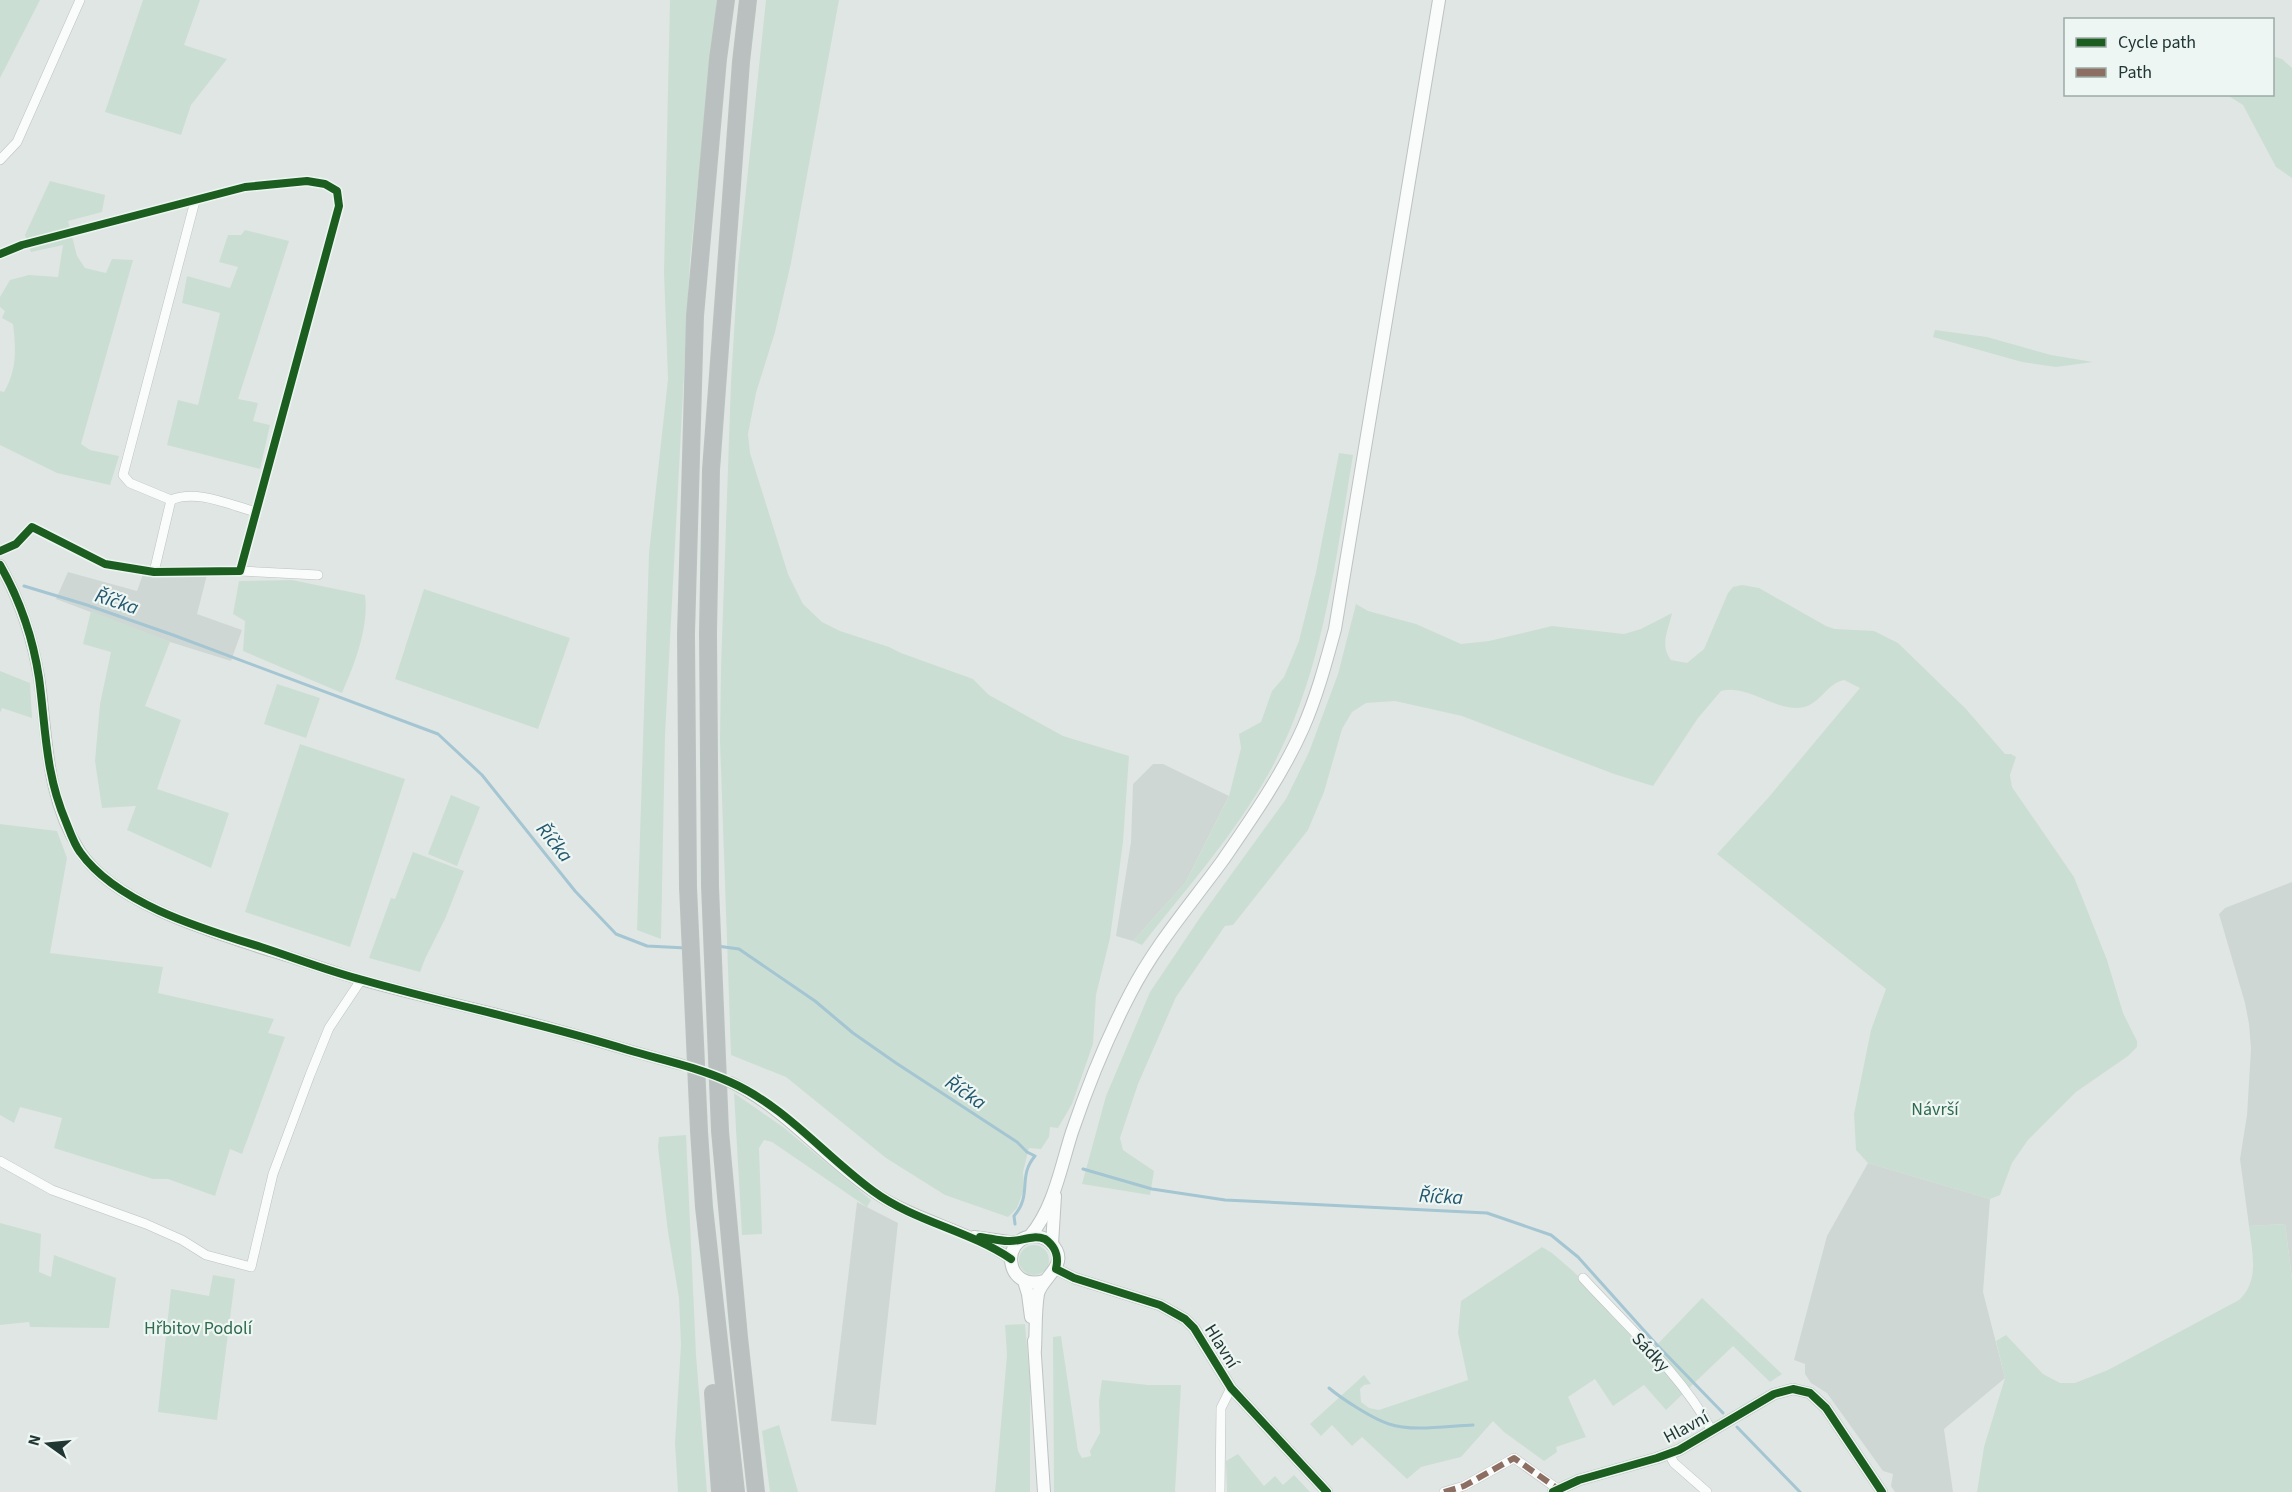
<svg xmlns="http://www.w3.org/2000/svg" width="2292" height="1492" viewBox="0 0 2292 1492" font-family="'Source Sans 3',sans-serif">
	<rect width="100%" height="100%" fill="#e0e6e4"/>
	<g fill="#cfd7d4">
		<path d="M146,566L209,567L197,614L242,630L231,661L170,642L56,599L68,572L137,591Z"/>
		<path d="M1153,764H1163L1229,796L1186,882L1133,941L1116,936L1131,842L1133,784Z"/>
		<path d="M2292,882V1279L2285,1224L2249,1226L2240,1159L2247,1115L2251,1049L2249,1024L2245,1003L2219,914L2225,908Z"/>
		<path d="M1868,1163L1990,1199L1983,1292L2005,1378L1944,1429L1953,1492H1895L1891,1486L1893,1474L1883,1471L1827,1393L1811,1383L1805,1374V1364L1794,1360L1827,1236Z"/>
		<path d="M857,1202L898,1223L876,1425L831,1421Z"/>
	</g>
	<g fill="#cbded3">
		<path d="M0,0H40L0,78Z"/>
		<path d="M143,0H200L184,45L227,59L191,105L181,135L105,112Z"/>
		<path d="M670,0H717L690,260L665,735L661,939L637,930L649,553L668,379L664,272Z"/>
		<path d="M766,0H839L791,263L775,332L756,393L748,434L750,453L788,574L803,604L822,622L840,631L889,647L901,653L973,679L989,695L1063,736L1129,756L1123,842L1110,938L1096,995L1093,1044L1072,1104L1058,1128L1050,1127L1049,1137L1041,1149L1029,1148L1023,1172L1024,1189L1017,1208L1008,1217L945,1195L886,1158L786,1077L731,1055L720,741L721,668L731,382L738,266Z"/>
		<path d="M2273,56L2282,59L2292,68V178L2276,167L2243,105L2227,95L2272,94Z"/>
		<path d="M50,181L105,195L102,212L68,221L77,256L85,268L106,273L112,259L133,260L81,444L90,450L119,456L110,485L57,473L0,445V391L4,392C17,370 16,349 13,324L2,318L5,311L0,307V297L10,280L29,275L58,277L63,245L31,252L25,235Z"/>
		<path d="M245,230L289,241L238,399L258,403L253,421L270,425L260,469L167,445L178,400L198,405L220,313L182,303L187,276L230,288L238,267L219,262L228,235H241Z"/>
		<path d="M1935,330L1987,337L2051,355L2093,362L2056,367L2022,362L1933,337Z"/>
		<path d="M1339,453L1353,455C1334,569 1322,685 1262,785C1228,842 1183,893 1142,945L1133,941L1186,882L1229,796L1241,748L1239,734L1261,722L1272,691L1284,677L1299,641L1316,572Z"/>
		<path d="M292,580L365,595C369,628 355,663 342,693L243,651L245,621L233,614L239,581Z"/>
		<path d="M1742,585L1759,588L1826,626L1835,629L1874,631L1898,643L1966,709L2005,754H2011L2016,757L2010,775L2012,787L2074,877L2107,960L2123,1013L2137,1041V1047L2128,1056L2076,1092L2028,1140L2012,1163L2000,1195L1990,1199L1868,1163L1856,1150L1854,1114L1871,1030L1886,989L1717,854L1768,798L1860,688L1844,680C1825,684 1820,707 1798,708C1772,709 1746,684 1721,691L1698,718L1653,786L1614,774L1462,716L1395,701L1366,703L1352,712L1342,729L1324,792L1308,830L1237,920L1233,925L1225,926L1176,997L1138,1084L1120,1138L1123,1150L1154,1171L1150,1195L1082,1184L1106,1096L1150,992L1201,916L1286,799L1309,752L1338,674L1356,604L1368,611L1416,624L1461,644L1489,641L1552,626L1624,634L1641,629L1672,613C1669,629 1659,645 1671,660L1687,663L1704,649L1728,593L1733,587Z"/>
		<path d="M424,589L570,638L538,729L395,679Z"/>
		<path d="M91,611L170,642L145,706L181,720L157,789L229,813L211,868L127,830L136,806L102,808L95,761L100,704L111,652L83,644Z"/>
		<path d="M0,671L30,683L32,718L2,708L0,713Z"/>
		<path d="M277,684L320,698L306,738L264,724Z"/>
		<path d="M300,744L405,779L350,947L245,912Z"/>
		<path d="M451,795L480,807L457,866L428,854Z"/>
		<path d="M0,824L57,831L67,858L50,953L163,967L158,993L274,1019L268,1033L285,1037L242,1154L230,1149L215,1196L168,1179H153L54,1148L62,1118L20,1107L14,1123L0,1115Z"/>
		<path d="M413,852L464,871L445,919L425,959L420,972L369,958L391,898L395,899Z"/>
		<path d="M734,1093L783,1127L871,1200L867,1207L772,1142L764,1140L759,1148L762,1234L742,1235Z"/>
		<path d="M686,1135L696,1355L707,1492H678L675,1443L681,1345L679,1298L668,1232L658,1147L659,1137Z"/>
		<path d="M0,1223L41,1234L39,1272L51,1277L54,1255L116,1278L109,1328L30,1327L29,1322L0,1325Z"/>
		<path d="M2285,1224L2292,1279V1492H1977L1984,1447L2005,1378L1996,1341L2006,1335L2043,1374L2060,1383H2075L2108,1370L2239,1300C2260,1281 2252,1252 2249,1226Z"/>
		<circle cx="1034" cy="1260" r="15"/>
		<path d="M1542,1247L1552,1253L1574,1272L1651,1351L1702,1298L1782,1374L1770,1382L1733,1346L1666,1410L1644,1385L1613,1406L1595,1379L1568,1397L1586,1437L1556,1447L1557,1452L1544,1461L1504,1432L1493,1421L1461,1457L1421,1467L1407,1479L1362,1437L1352,1446L1332,1425L1321,1436L1310,1424L1364,1375L1371,1384L1364,1385L1360,1389L1361,1402L1369,1408L1379,1410L1468,1380L1458,1333L1461,1301Z"/>
		<path d="M213,1275L235,1279L217,1420L158,1412L171,1289L209,1296Z"/>
		<path d="M1025,1324L1030,1381V1492H995L1007,1355L1005,1325Z"/>
		<path d="M1061,1336L1078,1451L1082,1458L1091,1456L1090,1451L1100,1433L1099,1401L1102,1380L1148,1385H1181L1175,1492H1054L1053,1337Z"/>
		<path d="M779,1425L798,1492H770L762,1431Z"/>
		<path d="M1238,1454L1264,1486L1275,1476L1283,1485L1294,1475L1310,1492H1227L1226,1461Z"/>
	</g>
	<g fill="none" stroke-linecap="round" stroke-linejoin="round">
		<g stroke="#a4c5d2" stroke-width="3">
			<path d="M24,586L87,605L173,635L438,734L482,775L575,891L616,934L647,946L686,948"/>
			<path d="M717,946L739,949L815,1001L853,1033L896,1063L1017,1142L1027,1152L1035,1156C1017,1177 1033,1194 1014,1216L1015,1224"/>
			<path d="M1083,1169L1152,1189L1225,1200L1487,1213L1551,1235L1578,1257L1657,1345L1723,1413"/>
			<path d="M1329,1388C1342,1399 1373,1419 1389,1424C1412,1432 1448,1426 1473,1425"/>
			<path d="M1737,1427L1800,1492"/>
		</g>
		<defs>
			<g id="minor">
				<path d="M0,160L17,142L80,0"/>
				<path d="M195,201L123,475L130,483L171,500C197,489 230,505 256,512"/>
				<path d="M0,254L22,245L245,187L307,181L325,184L337,191L339,206L240,571L154,572L105,564L32,527L16,544L0,551"/>
				<path d="M240,571L318,575"/>
				<path d="M154,572L171,500"/>
				<path d="M0,1161L52,1190L146,1224L182,1240L206,1255L251,1267L273,1174L310,1075L329,1028L361,980"/>
				<path d="M1583,1278C1626,1325 1682,1375 1712,1431"/>
				<path d="M1669,1454L1674,1463L1707,1492"/>
				<path d="M1220,1492L1221,1408L1231,1388"/>
				<path d="M1444,1492L1464,1486L1514,1458L1562,1492"/>
			</g>
			<g id="tertiary">
				<path d="M0,565C20,600 32,637 39,677C48,737 45,797 80,851C115,905 212,932 270,951C301,960 331,971 361,980C417,996 475,1008 532,1023C582,1036 632,1052 683,1065"/>
				<path d="M730,1082C786,1109 824,1159 875,1193C918,1221 969,1230 1011,1259"/>
				<path d="M974,1236L1009,1241H1020"/>
				<path d="M1056,1269L1074,1278L1160,1305L1185,1319L1194,1328L1231,1388L1327,1492"/>
				<path d="M1553,1492L1579,1480L1657,1458L1679,1450L1774,1394L1793,1389L1810,1393L1826,1408L1882,1492"/>
			</g>
			<g id="secondary">
				<path d="M1030,1236C1054,1208 1061,1166 1072,1132C1088,1085 1107,1038 1130,994C1155,945 1191,904 1223,860C1252,818 1282,775 1303,728C1317,696 1326,662 1335,629L1439,0"/>
				<path d="M1052,1244L1055,1196"/>
				<path d="M1024,1281L1028,1294L1031,1317"/>
				<path d="M1034,1341L1044,1492"/>
				<path d="M1035,1349C1036,1331 1035,1311 1038,1294C1042,1276 1073,1264 1050,1242C1045,1238 1039,1236 1033,1236C999,1239 1006,1292 1044,1281"/>
			</g>
			<g id="motorway">
				<path d="M710,886L708,633L711,470L741,62L748,0"/>
				<path d="M688,887L686,634L695,316L718,59L726,0"/>
				<path d="M699,1131L704,1207L736,1492"/>
				<path d="M720,1131L739,1337L756,1492"/>
				<path d="M713,1393L720,1492"/>
			</g>
		</defs>
		<use href="#minor" stroke="#bdc3c1" stroke-width="10"/>
		<use href="#tertiary" stroke="#bdc3c1" stroke-width="12"/>
		<use href="#secondary" stroke="#bdc3c2" stroke-width="14"/>
		<use href="#motorway" stroke="#bbc3c1" stroke-width="18"/>
		<use href="#minor" stroke="#fafbfb" stroke-width="9"/>
		<use href="#tertiary" stroke="#fafbfb" stroke-width="10"/>
		<use href="#secondary" stroke="#fafbfb" stroke-width="12"/>
		<use href="#motorway" stroke="#b9c0bf" stroke-width="16"/>
		<defs>
			<g id="motorway-bridge">
				<path d="M710,886L720,1131"/>
				<path d="M688,887L699,1131"/>
			</g>
		</defs>
		<use href="#motorway-bridge" stroke="#bbc3c1" stroke-width="18" stroke-linecap="butt"/>
		<use href="#motorway-bridge" stroke="#b9c0bf" stroke-width="16"/>
		<path stroke="#8d6e63" stroke-width="6" stroke-dasharray="12 6" stroke-linecap="butt" d="M1444,1492L1464,1486L1514,1458L1561,1491"/>
		<defs>
			<g id="cycleway">
				<path d="M0,254L22,245L245,187L307,181L325,184L337,191L339,206L240,571L154,572L105,564L32,527L16,544L0,551"/>
				<path d="M0,565C20,600 33,638 39,678C46,730 45,773 66,822C70,832 74,844 80,852C117,904 203,929 261,947C295,958 328,971 363,980C451,1005 541,1023 628,1050C662,1060 697,1067 730,1082C785,1106 825,1156 873,1191C915,1222 968,1230 1011,1259"/>
				<path d="M980,1237C989,1238 999,1241 1008,1241C1022,1242 1031,1234 1045,1239C1056,1247 1059,1256 1056,1269L1074,1278L1160,1305L1185,1319L1194,1328L1231,1388L1327,1492"/>
				<path d="M1553,1492L1579,1480L1657,1458L1679,1450L1774,1394L1793,1389L1810,1393L1826,1408L1882,1492"/>
			</g>
		</defs>
		<use href="#cycleway" stroke="#eef6f3" stroke-width="11"/>
		<use href="#cycleway" stroke="#1b5e20" stroke-width="8"/>
	</g>
	<g text-anchor="middle" stroke-width="4.5" stroke-linejoin="round" paint-order="stroke">
		<g font-size="18" fill="#2f6a4e" stroke="#eef6f3">
			<text x="1935" y="1115">Návrší</text>
			<text x="198" y="1334">Hřbitov Podolí</text>
		</g>
		<g font-size="18" fill="#213734" stroke="#eef6f3">
			<text transform="translate(1222 1346) rotate(58)" y="6">Hlavní</text>
			<text transform="translate(1651 1352) rotate(47)" y="6">Sádky</text>
			<text transform="translate(1686 1427) rotate(-28)" y="6">Hlavní</text>
		</g>
		<g font-size="20" font-style="italic" fill="#21566d" stroke="#eef6f3">
			<text transform="translate(117 601) rotate(18)" y="7">Říčka</text>
			<text transform="translate(555 842) rotate(51)" y="7">Říčka</text>
			<text transform="translate(966 1092) rotate(34)" y="7">Říčka</text>
			<text transform="translate(1441 1196) rotate(3)" y="7">Říčka</text>
		</g>
	</g>
	<rect x="2064" y="18" width="210" height="78" fill="#eef6f3" stroke="#9caaa7" stroke-width="1.5"/>
	<rect x="2076" y="38" width="30" height="9" fill="#1b5e20" stroke="#9caaa7" stroke-width="1.5"/>
	<text x="2118" y="48" font-size="18" fill="#213734">Cycle path</text>
	<rect x="2076" y="68" width="30" height="9" fill="#8d6e63" stroke="#9caaa7" stroke-width="1.5"/>
	<text x="2118" y="78" font-size="18" fill="#213734">Path</text>
	<g transform="translate(48 1444) rotate(285)" stroke="#eef6f3" stroke-width="4.5" paint-order="stroke">
	<path d="M0-4.5L10 22L0 15L-10 22Z" fill="#213734"/>
	<text y="-9" font-size="16" font-weight="bold" text-anchor="middle" fill="#213734">N</text>
	</g>
</svg>
